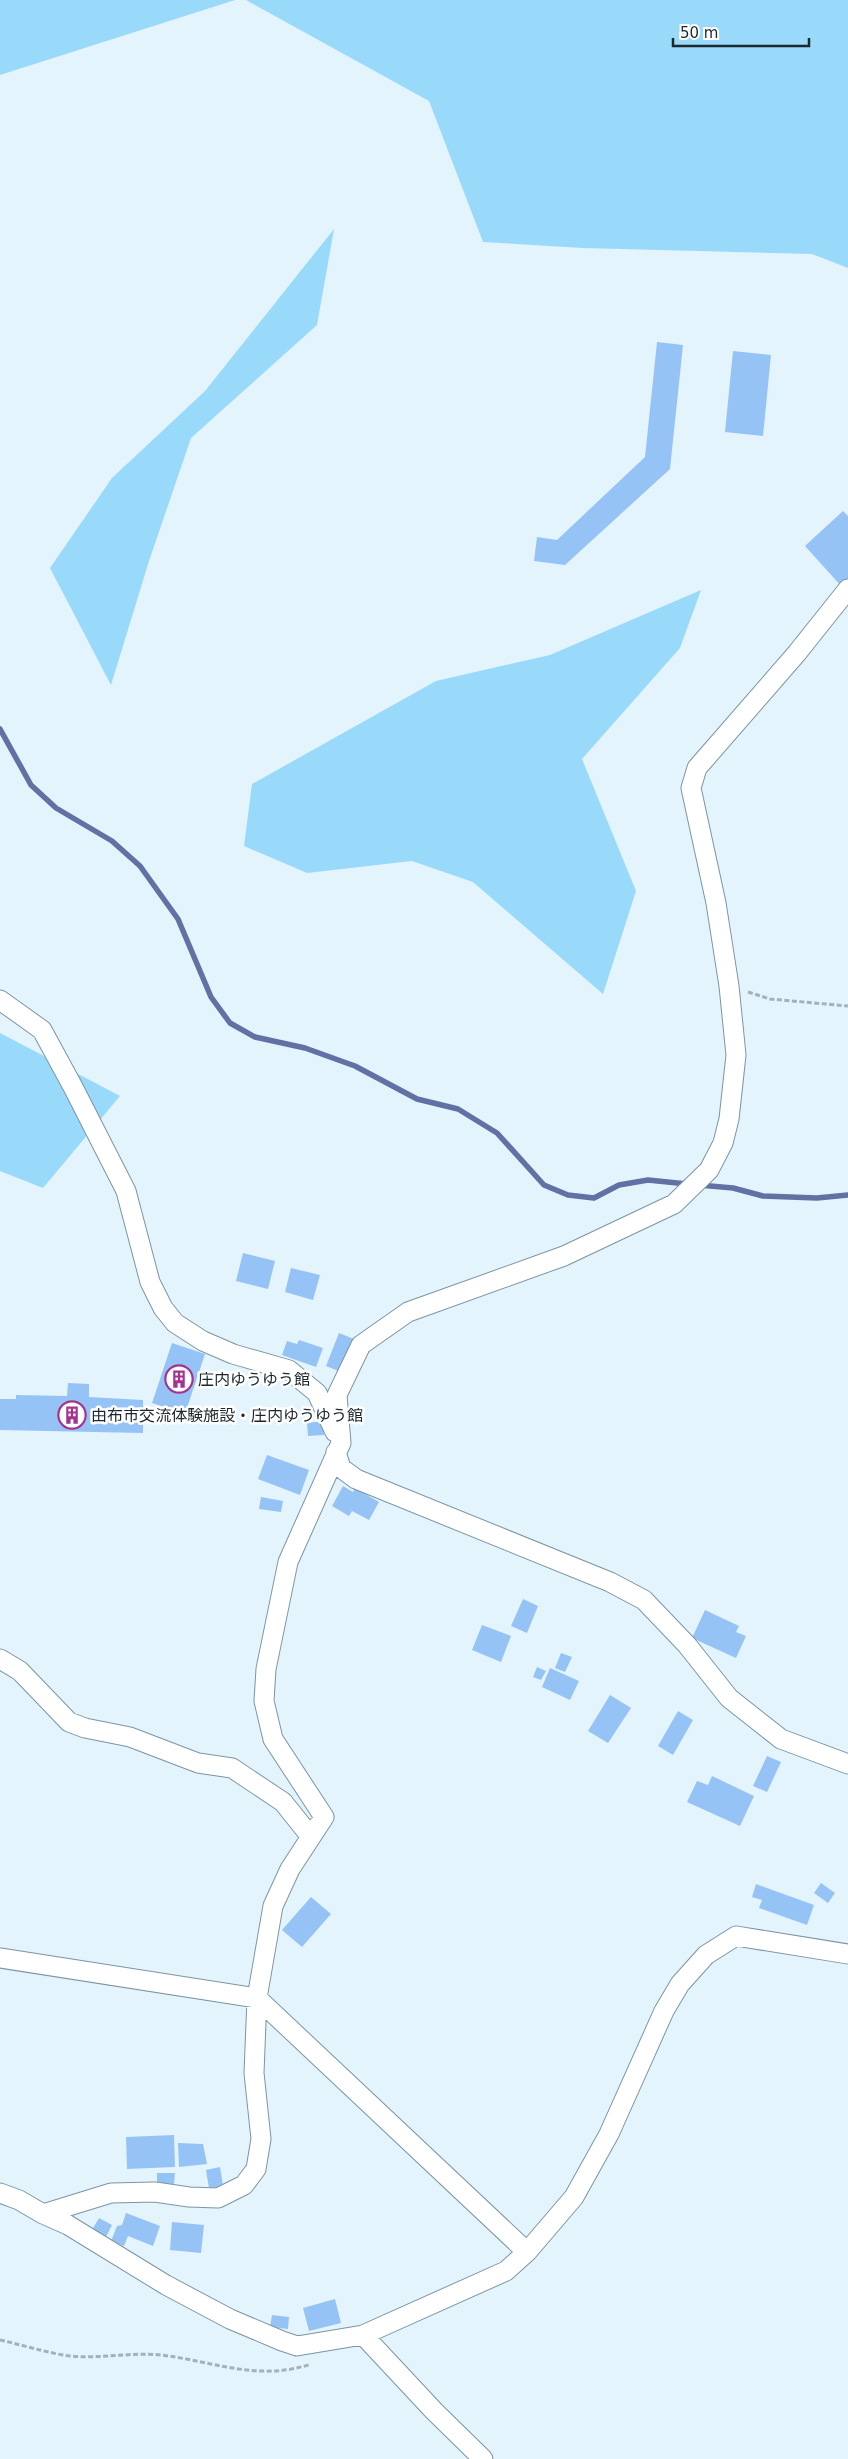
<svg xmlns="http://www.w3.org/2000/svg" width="848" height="2459" viewBox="0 0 848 2459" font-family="'DejaVu Sans','Noto Sans JP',sans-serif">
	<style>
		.green { fill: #99dafa }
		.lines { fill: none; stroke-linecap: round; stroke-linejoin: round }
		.stream { stroke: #6171a4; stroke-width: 5.5 }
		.building { fill: #96c3f5 }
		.minor-casing { stroke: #7b95a3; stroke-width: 21 }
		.path { stroke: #a3b2ba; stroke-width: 3; stroke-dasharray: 5 2.5; stroke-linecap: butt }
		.minor { stroke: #fff; stroke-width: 19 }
		.labels { text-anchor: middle; stroke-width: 5; stroke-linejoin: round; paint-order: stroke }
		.poi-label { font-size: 16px; fill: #1d282e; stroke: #fff; text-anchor: start }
	</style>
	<rect width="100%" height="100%" fill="#e3f4fd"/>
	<path class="green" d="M 0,0 L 235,0 L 0,75 Z
		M 246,0 L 848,0 L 848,268 L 812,254 L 583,248 L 483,242 L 429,101 Z
		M 334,229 L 317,325 L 191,438 L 149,561 L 111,685 L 50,568 L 112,478 L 205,391 Z
		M 701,590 L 680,648 L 582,759 L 636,891 L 603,994 L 473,882 L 412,861 L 307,873 L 244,846 L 252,784 L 436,681 L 550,655 Z
		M 0,1033 L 120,1096 L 43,1188 L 0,1171 Z"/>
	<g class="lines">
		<path class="stream" d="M 0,729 L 31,785 L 56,808 L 112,841 L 140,866 L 178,919 L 211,997 L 230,1023 L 255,1037 L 305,1048 L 355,1066 L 417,1099 L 458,1109 L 497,1133 L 544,1185 L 568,1195 L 594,1198 L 619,1185 L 648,1180 L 687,1184
			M 699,1185 L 733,1188 L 763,1196 L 817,1198 L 848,1195"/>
	</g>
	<path class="building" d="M 657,342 L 683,345 L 670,469 L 565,565 L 534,561 L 537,537 L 557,540 L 645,457 Z
		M 733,351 L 771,355 L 763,436 L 725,432 Z
		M 843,511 L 848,516 L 848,582 L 842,587 L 805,546 Z
		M 243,1253 L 275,1261 L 268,1289 L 236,1281 Z
		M 291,1268 L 320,1275 L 313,1300 L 285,1292 Z
		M 339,1333 L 354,1339 L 341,1372 L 326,1366 Z
		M 299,1340 L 323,1348 L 316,1367 L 282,1355 L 287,1341 L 297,1344 Z
		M 172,1343 L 205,1354 L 185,1414 L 152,1403 Z
		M 68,1383 L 89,1384 L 89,1397 L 143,1400 L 143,1433 L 0,1430 L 0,1399 L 16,1399 L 16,1395 L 67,1396 Z
		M 323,1421 L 324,1435 L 308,1436 L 307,1423 Z
		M 267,1455 L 309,1470 L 300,1495 L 258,1479 Z
		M 343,1486 L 353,1492 L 355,1488 L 379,1502 L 369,1520 L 352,1511 L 349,1516 L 332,1506 Z
		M 261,1497 L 283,1501 L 281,1512 L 259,1509 Z
		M 523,1599 L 538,1606 L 527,1633 L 511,1626 Z
		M 705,1610 L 739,1626 L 736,1632 L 746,1636 L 736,1658 L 692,1638 Z
		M 482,1625 L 511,1636 L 501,1662 L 472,1650 Z
		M 561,1653 L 572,1657 L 565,1672 L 555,1668 Z
		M 537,1667 L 546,1671 L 541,1680 L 533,1677 Z
		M 550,1668 L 579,1681 L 570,1700 L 542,1687 Z
		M 610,1695 L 631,1708 L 608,1743 L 588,1731 Z
		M 678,1711 L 693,1720 L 673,1755 L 658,1746 Z
		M 767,1756 L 781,1762 L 767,1792 L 753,1786 Z
		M 712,1776 L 754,1796 L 740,1826 L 687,1802 L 697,1781 L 708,1785 Z
		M 821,1883 L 835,1893 L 828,1903 L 814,1893 Z
		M 756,1884 L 814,1905 L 807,1925 L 759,1908 L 762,1900 L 752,1897 Z
		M 311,1897 L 331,1914 L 302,1947 L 282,1930 Z
		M 174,2135 L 175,2167 L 127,2169 L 126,2137 Z
		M 178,2143 L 203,2144 L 207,2164 L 179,2167 Z
		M 220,2167 L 223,2186 L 209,2188 L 206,2170 Z
		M 157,2173 L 175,2173 L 174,2184 L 157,2183 Z
		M 126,2213 L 160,2226 L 153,2246 L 128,2236 L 124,2246 L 111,2241 L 117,2226 L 122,2225 Z
		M 99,2218 L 112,2225 L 106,2237 L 92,2230 Z
		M 172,2222 L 204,2225 L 201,2253 L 170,2250 Z
		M 335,2299 L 341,2323 L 309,2331 L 303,2308 Z
		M 272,2315 L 289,2317 L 288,2329 L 270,2327 Z"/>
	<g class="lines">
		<g class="minor-casing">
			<path id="minor" d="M 0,1000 L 42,1030 L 73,1087 L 126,1191 L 150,1282 L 163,1308 L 175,1323 L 203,1341 L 233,1354 L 289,1370 L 317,1393 L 335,1432
				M 336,1452 L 341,1468 L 356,1479 L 610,1582 L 644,1600 L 687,1645 L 729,1698 L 781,1739 L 848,1764
				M 0,1659 L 20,1671 L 69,1722 L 85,1728 L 130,1737 L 198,1763 L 232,1768 L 283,1802 L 311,1837
				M 0,1958 L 257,1998 L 527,2252
				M 0,2193 L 19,2200 L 43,2214 L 68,2225 L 166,2285 L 230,2319 L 282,2341 L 297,2346 L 363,2335 L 506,2271 L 527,2252 L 574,2197 L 609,2134 L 664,2011 L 680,1984 L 706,1955 L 736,1936 L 848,1954
				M 43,2214 L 111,2193 L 155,2192 L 189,2197 L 218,2198 L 244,2185 L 256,2169 L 261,2139 L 254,2073 L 257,1998 L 273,1906 L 290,1869 L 324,1817 L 273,1739 L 264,1701 L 266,1669 L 288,1562 L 341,1443 L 337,1395 L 361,1345 L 408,1312 L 564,1256 L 674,1204 L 709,1170 L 723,1143 L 729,1119 L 736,1055 L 729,986 L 716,903 L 691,788 L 697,768 L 797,653 L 848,589
				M 363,2335 L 434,2411 L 483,2459"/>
		</g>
		<path class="path" d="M 748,992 L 770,999 L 848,1006
			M 0,2340 C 23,2345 47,2353 70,2356 C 100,2359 132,2352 161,2355 C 212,2361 259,2382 311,2364"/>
		<use href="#minor" class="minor"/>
	</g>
	<defs>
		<g id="building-ring" transform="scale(1.4375)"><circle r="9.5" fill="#fff" stroke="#a4328e" stroke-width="1.5"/><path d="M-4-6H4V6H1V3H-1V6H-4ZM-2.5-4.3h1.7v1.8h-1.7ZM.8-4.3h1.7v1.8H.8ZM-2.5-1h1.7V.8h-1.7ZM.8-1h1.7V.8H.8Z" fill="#a4328e"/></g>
	</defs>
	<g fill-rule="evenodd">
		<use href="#building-ring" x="179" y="1379"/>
		<use href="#building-ring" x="72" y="1415"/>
	</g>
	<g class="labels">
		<g class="poi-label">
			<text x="198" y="1385">庄内ゆうゆう館</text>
			<text x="91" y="1421">由布市交流体験施設・庄内ゆうゆう館</text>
		</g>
	</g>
	<path d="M673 38v8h136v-8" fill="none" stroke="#1d282e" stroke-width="2.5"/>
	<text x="680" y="38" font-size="15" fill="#1d282e" stroke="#ffffff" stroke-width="4" paint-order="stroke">50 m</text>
</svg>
